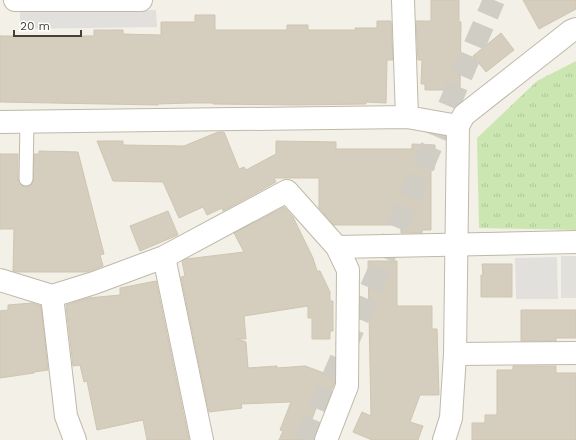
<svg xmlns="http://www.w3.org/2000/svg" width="576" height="440" viewBox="0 0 576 440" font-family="'Work Sans',sans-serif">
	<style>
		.park { fill: url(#park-tufts) }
		.parking { fill: #e2e0dc }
		.building { fill: #d5cdbd; stroke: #cfc5b1 }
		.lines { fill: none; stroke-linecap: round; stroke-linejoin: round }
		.minor-tunnel { stroke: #d0cdc5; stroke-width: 22; stroke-dasharray: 22 11; stroke-linecap: butt }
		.service-casing { stroke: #bfb9aa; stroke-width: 15 }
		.minor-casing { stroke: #bfb9aa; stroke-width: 24 }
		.tertiary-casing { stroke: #bfb9aa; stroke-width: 24 }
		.service { stroke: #fff; stroke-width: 13 }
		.minor { stroke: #fff; stroke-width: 22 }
		.tertiary { stroke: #fff; stroke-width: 22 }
	</style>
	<defs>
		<pattern id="park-tufts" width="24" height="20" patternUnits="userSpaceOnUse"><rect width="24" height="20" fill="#cce6b2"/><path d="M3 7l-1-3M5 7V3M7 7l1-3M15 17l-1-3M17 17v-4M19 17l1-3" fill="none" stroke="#b1c69a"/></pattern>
	</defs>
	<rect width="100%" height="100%" fill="#f3f0e8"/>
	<path class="park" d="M 576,61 L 576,230 L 479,228 L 477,138 L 537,81 Z"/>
	<path class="parking" d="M 156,10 L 157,27 L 20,29 L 20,12 Z
		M 561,256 L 576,256 L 576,298 L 561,298 Z
		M 557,257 L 558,299 L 516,299 L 515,258 Z"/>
	<path class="building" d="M 431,0 L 459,0 L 459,22 L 461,22 L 460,90 L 425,90 L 425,84 L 421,84 L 422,60 L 418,60 L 416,21 L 431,21 Z
		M 523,0 L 576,0 L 576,9 L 539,29 Z
		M 195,15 L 215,15 L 215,30 L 287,30 L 287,25 L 308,25 L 308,30 L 356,30 L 355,28 L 377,28 L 377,21 L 391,21 L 393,60 L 387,60 L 386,103 L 366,102 L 366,104 L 296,105 L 213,104 L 213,103 L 190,103 L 158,104 L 158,105 L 0,102 L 0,36 L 94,36 L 94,30 L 123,30 L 123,34 L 161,35 L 161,22 L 195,22 Z
		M 501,33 L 514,50 L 486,72 L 473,56 Z
		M 218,132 L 224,132 L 239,169 L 244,167 L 246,170 L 276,154 L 276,141 L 336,142 L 336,149 L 412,149 L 412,144 L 435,145 L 434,170 L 431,170 L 431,230 L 422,230 L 422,233 L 401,233 L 401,225 L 334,225 L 319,208 L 319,178 L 274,178 L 276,182 L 223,211 L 222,208 L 207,215 L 203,207 L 179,218 L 163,182 L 113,181 L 97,141 L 123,141 L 123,145 L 184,146 Z
		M 39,151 L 78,152 L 104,254 L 100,255 L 103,266 L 87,272 L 17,272 L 13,271 L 14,229 L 0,229 L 0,154 L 18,154 L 18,179 L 22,186 L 26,187 L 30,186 L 33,183 L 34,154 L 39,154 Z
		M 284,207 L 293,217 L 313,258 L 317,271 L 320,271 L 330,292 L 330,301 L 333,301 L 333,331 L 330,331 L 330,339 L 312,339 L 312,318 L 308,318 L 308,306 L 244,316 L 246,339 L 237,339 L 246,342 L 248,368 L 277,366 L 277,368 L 305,366 L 335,377 L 335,382 L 328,398 L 321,395 L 304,440 L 279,440 L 283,431 L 280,430 L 291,402 L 241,404 L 242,408 L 209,412 L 181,277 L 185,276 L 182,261 L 186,259 L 244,252 L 234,233 Z
		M 168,211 L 178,235 L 140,251 L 130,226 Z
		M 368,261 L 397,261 L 397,306 L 432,306 L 432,329 L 437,329 L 439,395 L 420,395 L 410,422 L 423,426 L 418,440 L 372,440 L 353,432 L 362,412 L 371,416 Z
		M 482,264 L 512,264 L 512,297 L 481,297 L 481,275 L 483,275 Z
		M 156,281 L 189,440 L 147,440 L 143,420 L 97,430 L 87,381 L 84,382 L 80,365 L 73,366 L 66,305 L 88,298 L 120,295 L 120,288 Z
		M 32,303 L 41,306 L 48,370 L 34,372 L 34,373 L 0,378 L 0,311 L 8,310 L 8,305 Z
		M 521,310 L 576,310 L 576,338 L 556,338 L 556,341 L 521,341 Z
		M 513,366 L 556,366 L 556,373 L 576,373 L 576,440 L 472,440 L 472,423 L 485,423 L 485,415 L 497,415 L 497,370 L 513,370 Z"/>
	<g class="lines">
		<path class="minor-tunnel" d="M 306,440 L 494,0"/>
		<g class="service-casing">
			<path id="service" d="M 26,179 L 27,121"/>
		</g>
		<g class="minor-casing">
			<path id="minor" d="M 15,0 L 141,0
				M 403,0 L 407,117
				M 0,122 L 407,117 L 458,126
				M 337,247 L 576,242
				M 164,257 L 202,440
				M 0,280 L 52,296 L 94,283 L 164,257 L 287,191 L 337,247 L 348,270 L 347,386 L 326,440
				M 52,296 L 66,416 L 75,440
				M 455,354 L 576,353"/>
		</g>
		<g class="tertiary-casing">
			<path id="tertiary" d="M 444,440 L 451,418 L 455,354 L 458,126 L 464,115 L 571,31 L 576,29"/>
		</g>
		<use href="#service" class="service"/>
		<use href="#minor" class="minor"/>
		<use href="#tertiary" class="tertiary"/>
	</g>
	<path d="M14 30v6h67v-6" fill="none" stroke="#464137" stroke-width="2"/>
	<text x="20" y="30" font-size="12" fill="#464137" stroke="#ffffff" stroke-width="3" paint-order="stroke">20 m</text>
</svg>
